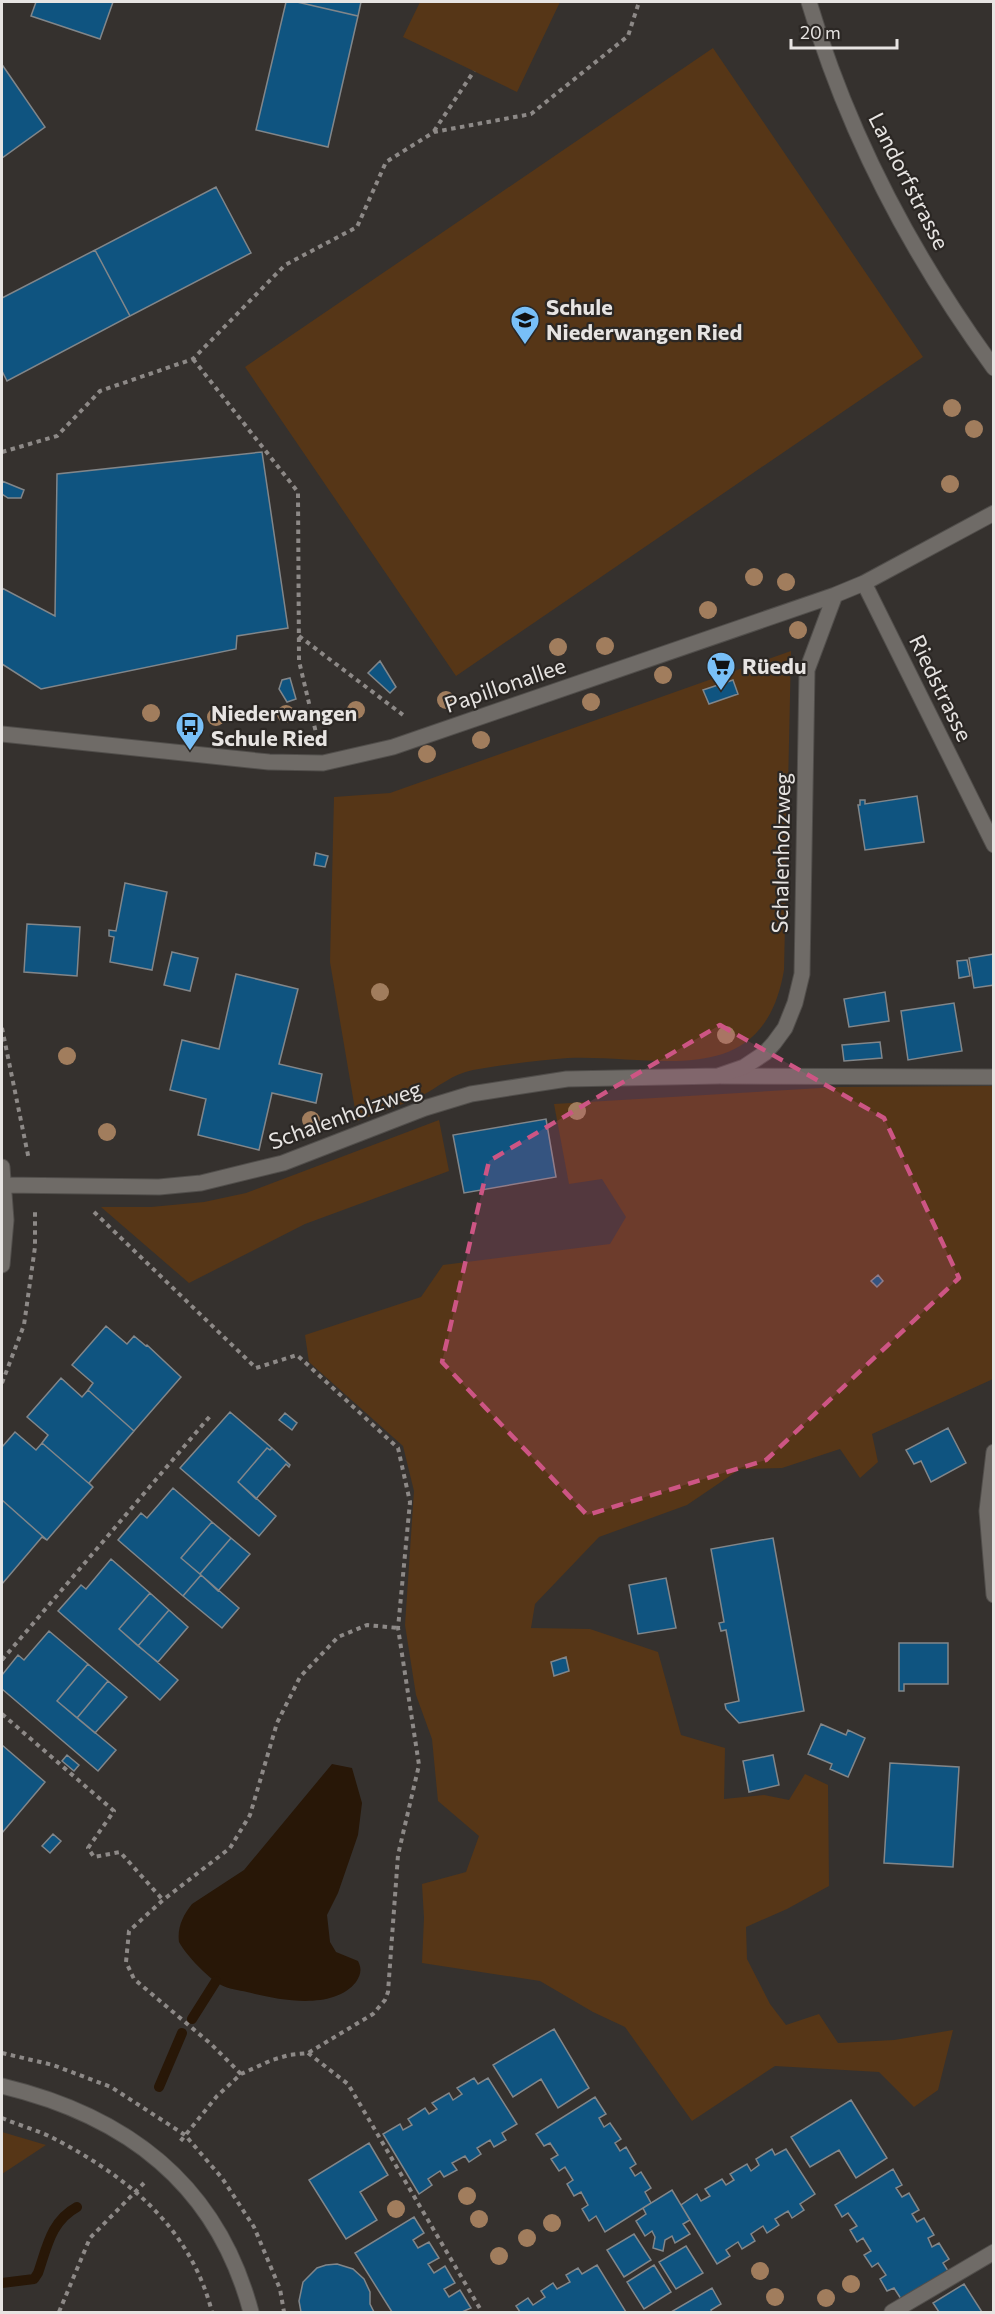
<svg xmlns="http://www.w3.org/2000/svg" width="995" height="2314" viewBox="0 0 995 2314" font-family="Commissioner,sans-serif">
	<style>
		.green { fill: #563617 }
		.water { fill: #281707 }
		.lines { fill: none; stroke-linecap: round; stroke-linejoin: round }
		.stream { stroke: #281707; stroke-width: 10 }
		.building { fill: #0f5480; stroke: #81868a; stroke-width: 1.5 }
		.service-casing { stroke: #514e4b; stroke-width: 17 }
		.minor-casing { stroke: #514e4b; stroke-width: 17 }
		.tertiary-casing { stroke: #514e4b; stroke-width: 17 }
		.path { stroke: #8d8987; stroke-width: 4; stroke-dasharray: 4.5 4.5; stroke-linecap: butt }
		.service { stroke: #6f6b67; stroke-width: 15 }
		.minor { stroke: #6f6b67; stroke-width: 15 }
		.tertiary { stroke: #6f6b67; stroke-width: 15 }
		.tree { fill: #a17d5d }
		.marked { fill: #cd5584; fill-opacity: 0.2; stroke: #cd5584; stroke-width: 4.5; stroke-dasharray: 12 8; stroke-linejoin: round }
		.labels { text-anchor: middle; stroke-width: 4.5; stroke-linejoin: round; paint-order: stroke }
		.street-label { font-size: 22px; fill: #e7e4e2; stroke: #2b2724 }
		.poi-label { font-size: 22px; font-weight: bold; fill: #e7e4e2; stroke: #2b2724; text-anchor: start }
	</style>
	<rect width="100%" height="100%" fill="#35312e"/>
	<path class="green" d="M 420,2 L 560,2 L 517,92 L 403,37 Z
		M 713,48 L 923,357 L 456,676 L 245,367 Z
		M 791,651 L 784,970 C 763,1094 656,1054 568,1058 C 538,1060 503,1065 473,1070 C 452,1074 439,1087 421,1096 C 400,1106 378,1113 357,1121 L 330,962 L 334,797 L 390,793 Z
		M 993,1086 L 993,1379 L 872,1434 L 878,1462 L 860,1478 L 840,1449 L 782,1468 L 740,1469 L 687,1505 L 599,1537 L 535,1604 L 531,1628 L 590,1629 L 658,1652 L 681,1735 L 725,1748 L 724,1799 L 764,1795 L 789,1800 L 805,1774 L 828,1785 L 829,1886 L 787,1909 L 746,1927 L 747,1959 L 770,2004 L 786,2025 L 819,2014 L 838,2043 L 894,2040 L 953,2030 L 938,2090 L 914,2107 L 879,2072 L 775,2066 L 692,2121 L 625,2027 L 593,2012 L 540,1981 L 422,1963 L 424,1918 L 422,1884 L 466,1872 L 479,1836 L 438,1801 L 432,1739 L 416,1695 L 405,1625 L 414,1491 L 403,1446 L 309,1362 L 305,1335 L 421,1297 L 443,1265 L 610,1244 L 626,1217 L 602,1179 L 569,1184 L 554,1104 L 838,1087 Z
		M 439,1120 L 449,1171 L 305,1224 L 189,1283 L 101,1207 L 151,1207 L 204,1202 L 246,1193 Z
		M 2,2132 L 46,2145 L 2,2174 Z"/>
	<path class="water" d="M 332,1764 L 352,1768 L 362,1803 L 358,1835 L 338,1893 L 327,1915 L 330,1942 L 336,1952 L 358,1961 C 362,1969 361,1974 356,1982 C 333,2011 278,2000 247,1992 C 239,1990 228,1989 221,1985 C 208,1978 186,1955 179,1942 C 177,1928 183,1915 192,1904 L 244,1870 Z"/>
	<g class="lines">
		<path class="stream" d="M 192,2019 L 216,1981
			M 159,2087 L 182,2033
			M 2,2283 L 34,2279 L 38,2273 C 47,2247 51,2221 77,2207"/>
	</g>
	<path class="building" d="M 36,2 L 113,2 L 100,39 L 31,16 Z
		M 286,2 L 297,2 L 358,16 L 328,147 L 256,130 Z
		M 297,2 L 361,2 L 358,16 Z
		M 3,66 L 45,127 L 2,158 L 2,67 Z
		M 216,187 L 251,253 L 130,316 L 95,250 Z
		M 95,250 L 130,316 L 7,381 L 2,371 L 2,298 Z
		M 262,452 L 288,628 L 237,636 L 236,649 L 41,689 L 2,664 L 2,588 L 55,616 L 57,474 Z
		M 2,481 L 24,490 L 21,498 L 8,498 L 2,494 Z
		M 380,661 L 396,687 L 390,693 L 368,673 Z
		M 290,678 L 296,699 L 287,702 L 279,689 L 282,680 Z
		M 733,680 L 738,694 L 709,704 L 703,690 Z
		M 917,796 L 924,842 L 865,850 L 858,805 L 860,805 L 860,800 L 865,800 L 865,804 Z
		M 316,853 L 328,856 L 325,867 L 314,865 Z
		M 125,883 L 167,892 L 152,970 L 110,962 L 114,937 L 109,936 L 109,930 L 116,931 Z
		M 27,924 L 80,927 L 77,976 L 24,972 Z
		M 172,952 L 198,958 L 190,991 L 164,985 Z
		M 994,954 L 994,985 L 974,988 L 969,958 Z
		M 967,960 L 970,976 L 959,978 L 957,961 Z
		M 236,974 L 298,989 L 279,1064 L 322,1074 L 316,1103 L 272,1093 L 259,1150 L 198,1135 L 206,1099 L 170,1090 L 182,1040 L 219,1049 Z
		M 885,992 L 889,1021 L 849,1027 L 844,999 Z
		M 954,1003 L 962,1051 L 908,1060 L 901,1011 Z
		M 880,1042 L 882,1058 L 844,1061 L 842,1045 Z
		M 546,1119 L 556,1177 L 464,1193 L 453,1135 Z
		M 878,1275 L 883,1281 L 877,1287 L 871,1281 Z
		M 106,1326 L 127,1344 L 134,1336 L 146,1346 L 147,1345 L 181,1377 L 134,1431 L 88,1390 L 93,1383 L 72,1365 Z
		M 61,1378 L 82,1397 L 88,1390 L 134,1431 L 89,1483 L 93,1487 L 42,1443 L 48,1435 L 27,1417 Z
		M 230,1412 L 272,1448 L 270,1450 L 267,1448 L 238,1482 L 276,1516 L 259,1536 L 180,1468 Z
		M 285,1413 L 297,1423 L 292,1430 L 279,1420 Z
		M 948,1428 L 966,1463 L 931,1482 L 921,1461 L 914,1464 L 906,1450 Z
		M 15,1432 L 36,1450 L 42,1443 L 93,1487 L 47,1540 L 2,1500 L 2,1447 Z
		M 267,1448 L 270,1450 L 272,1448 L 290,1465 L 289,1467 L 286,1464 L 256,1499 L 238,1482 Z
		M 173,1488 L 212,1522 L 181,1558 L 201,1575 L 183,1596 L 118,1540 L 141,1513 L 147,1518 Z
		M 2,1500 L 47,1540 L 42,1537 L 2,1584 Z
		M 212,1522 L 231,1538 L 200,1574 L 181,1558 Z
		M 231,1538 L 250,1554 L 218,1591 L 200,1574 Z
		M 773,1538 L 804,1711 L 739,1723 L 726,1709 L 725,1704 L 739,1701 L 726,1630 L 721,1631 L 719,1623 L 724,1622 L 711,1549 Z
		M 111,1559 L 150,1593 L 119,1629 L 178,1680 L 160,1700 L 58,1611 L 81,1585 L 86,1589 Z
		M 201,1575 L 239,1608 L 222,1628 L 183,1596 Z
		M 666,1578 L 676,1628 L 638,1634 L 629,1585 Z
		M 150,1593 L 169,1610 L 138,1646 L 119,1629 Z
		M 169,1610 L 188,1627 L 158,1662 L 138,1646 Z
		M 49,1631 L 88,1664 L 57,1701 L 116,1750 L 98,1771 L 2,1689 L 2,1675 L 18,1655 L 24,1660 Z
		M 899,1643 L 948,1643 L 948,1684 L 904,1684 L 904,1691 L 899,1691 Z
		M 566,1657 L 569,1671 L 554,1676 L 551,1662 Z
		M 88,1664 L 108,1681 L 77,1718 L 57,1701 Z
		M 108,1681 L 127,1697 L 95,1733 L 77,1718 Z
		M 821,1724 L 846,1735 L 848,1730 L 865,1738 L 848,1777 L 830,1769 L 832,1764 L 808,1754 Z
		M 2,1745 L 45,1782 L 2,1833 Z
		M 67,1755 L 79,1765 L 74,1771 L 62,1761 Z
		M 773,1755 L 779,1785 L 749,1792 L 743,1761 Z
		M 890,1763 L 959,1767 L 953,1867 L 884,1863 Z
		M 53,1834 L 61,1841 L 50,1853 L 42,1846 Z
		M 554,2029 L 589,2088 L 558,2108 L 541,2079 L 513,2097 L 493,2065 Z
		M 474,2078 L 478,2084 L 488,2078 L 517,2124 L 502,2133 L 506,2140 L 494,2147 L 490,2140 L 477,2148 L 481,2154 L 469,2162 L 465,2156 L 452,2163 L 457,2170 L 444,2177 L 440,2171 L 428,2179 L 432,2185 L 419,2194 L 383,2134 L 400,2124 L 403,2130 L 412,2125 L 408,2119 L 425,2108 L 429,2114 L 437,2109 L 432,2103 L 449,2093 L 453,2100 L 462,2094 L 457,2088 Z
		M 595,2097 L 606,2114 L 599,2118 L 604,2127 L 610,2123 L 621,2139 L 615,2143 L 620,2151 L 626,2147 L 636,2164 L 630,2168 L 635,2176 L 641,2172 L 651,2188 L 645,2192 L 651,2203 L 605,2232 L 596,2216 L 589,2221 L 582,2209 L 588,2205 L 581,2192 L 574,2196 L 567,2184 L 573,2180 L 565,2167 L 559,2171 L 551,2159 L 558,2155 L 550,2143 L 544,2146 L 536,2134 Z
		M 851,2100 L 887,2158 L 856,2178 L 839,2150 L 810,2167 L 791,2137 Z
		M 369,2143 L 388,2175 L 360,2192 L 377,2220 L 346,2239 L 309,2180 Z
		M 772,2149 L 775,2155 L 786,2149 L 815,2194 L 800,2204 L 804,2210 L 792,2218 L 788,2211 L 775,2219 L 779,2225 L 767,2233 L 763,2226 L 751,2234 L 755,2241 L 742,2249 L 738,2242 L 726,2250 L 730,2256 L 717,2264 L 681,2205 L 697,2194 L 701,2201 L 710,2196 L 705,2189 L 722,2179 L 726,2185 L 734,2180 L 730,2174 L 747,2164 L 751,2171 L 759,2165 L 756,2159 Z
		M 893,2169 L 902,2185 L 896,2188 L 902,2197 L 909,2193 L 919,2210 L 912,2214 L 917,2222 L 924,2218 L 934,2235 L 928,2238 L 932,2247 L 939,2243 L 949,2259 L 943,2263 L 950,2274 L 903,2302 L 894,2288 L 887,2291 L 880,2279 L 886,2275 L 878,2263 L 872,2267 L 864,2255 L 871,2251 L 863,2238 L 857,2242 L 850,2230 L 857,2226 L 848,2213 L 842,2217 L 835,2205 Z
		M 672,2190 L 690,2220 L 683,2224 L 690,2234 L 675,2243 L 672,2236 L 665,2240 L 663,2251 L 653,2248 L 655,2237 L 652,2231 L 645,2236 L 636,2221 L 646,2214 L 643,2208 Z
		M 414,2217 L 424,2233 L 413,2240 L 418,2248 L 429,2242 L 439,2258 L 428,2264 L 434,2273 L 445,2266 L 455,2283 L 444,2289 L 449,2297 L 460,2290 L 471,2308 L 462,2312 L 392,2312 L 355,2253 Z
		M 634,2234 L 651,2260 L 624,2277 L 607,2250 Z
		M 686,2246 L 703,2273 L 676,2289 L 659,2262 Z
		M 337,2264 L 353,2269 L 364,2279 L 370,2292 L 370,2304 L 374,2312 L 301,2312 L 299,2301 L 303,2282 L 317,2268 L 326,2265 Z
		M 597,2265 L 626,2312 L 520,2312 L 516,2306 L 528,2298 L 533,2305 L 545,2297 L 541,2291 L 553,2283 L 557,2289 L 570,2282 L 566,2275 L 578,2268 L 582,2274 Z
		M 654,2265 L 671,2292 L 644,2309 L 627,2282 Z
		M 964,2284 L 982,2312 L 939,2312 L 933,2303 Z
		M 712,2288 L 721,2304 L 711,2310 L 712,2312 L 671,2312 Z"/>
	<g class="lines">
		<g class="service-casing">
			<path id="service" d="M 721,1076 L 994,1077
				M 892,2312 L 994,2252"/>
		</g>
		<g class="minor-casing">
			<path id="minor" d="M 864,583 L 994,845
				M 2,734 L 269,762 L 323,763 L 393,747 L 835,595 L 864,583 L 994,513
				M 2,1167 L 6,1220 L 2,1265
				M 4,1185 L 159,1187 L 201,1183 L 283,1163 L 425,1108 L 471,1094 L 567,1079 L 718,1076 L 744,1067 L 765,1053 L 774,1043 L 785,1028 L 795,1003 L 802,974 L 807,670 L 835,595
				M 994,1452 L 987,1511 L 994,1595
				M 2,2086 C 127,2116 217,2184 251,2312"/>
		</g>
		<g class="tertiary-casing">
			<path id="tertiary" d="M 809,2 C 848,134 913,257 994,368"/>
		</g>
		<path class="path" d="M 434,131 L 474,71
			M 193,359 L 298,492 L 299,661 L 317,737
			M 2,452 L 57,436 L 100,391 L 193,359 L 285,265 L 357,227 L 386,162 L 434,132 L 531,114 L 628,36 L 639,2
			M 299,636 L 403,715
			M 2,1028 L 29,1160
			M 94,1212 L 256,1368 L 297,1355 L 398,1448 L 410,1502 L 398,1628 L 419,1765 L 398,1855 L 388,1992 L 385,2000 L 373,2014 L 308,2053 L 289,2055 L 272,2060 L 241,2074 L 217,2096 L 179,2143
			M 2,1383 L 24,1325 L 35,1247 L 35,1212
			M 2,1660 L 211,1415
			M 2,1714 L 114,1811 L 88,1848 L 94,1857 L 120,1852 L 163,1900
			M 2,2053 L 53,2065 L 111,2087 L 185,2135 L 222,2178 L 254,2227 L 280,2289 L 284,2312
			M 308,2053 L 348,2084 L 482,2312
			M 241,2074 L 211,2044 L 134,1979 L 126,1962 L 129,1931 L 163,1900 L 230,1848 L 250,1815 L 277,1723 L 300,1677 L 338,1637 L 367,1625 L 398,1628
			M 2,2118 C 18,2125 37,2130 53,2138 C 128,2177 190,2227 212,2312
			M 59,2312 L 90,2238 L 144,2183"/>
		<use href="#service" class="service"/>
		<use href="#minor" class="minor"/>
		<use href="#tertiary" class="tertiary"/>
	</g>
	<g class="tree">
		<circle cx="952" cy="408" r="9"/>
		<circle cx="974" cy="429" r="9"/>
		<circle cx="950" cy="484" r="9"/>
		<circle cx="754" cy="577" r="9"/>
		<circle cx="786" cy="582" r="9"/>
		<circle cx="708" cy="610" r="9"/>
		<circle cx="798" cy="630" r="9"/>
		<circle cx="605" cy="646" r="9"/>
		<circle cx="558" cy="647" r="9"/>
		<circle cx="663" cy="675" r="9"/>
		<circle cx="446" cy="700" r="9"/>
		<circle cx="591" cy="702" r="9"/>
		<circle cx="356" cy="710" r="9"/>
		<circle cx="151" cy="713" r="9"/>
		<circle cx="286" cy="714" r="9"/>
		<circle cx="216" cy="717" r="9"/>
		<circle cx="481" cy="740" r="9"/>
		<circle cx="427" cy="754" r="9"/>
		<circle cx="380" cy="992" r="9"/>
		<circle cx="726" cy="1035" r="9"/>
		<circle cx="67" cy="1056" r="9"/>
		<circle cx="577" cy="1111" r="9"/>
		<circle cx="311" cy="1120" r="9"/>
		<circle cx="107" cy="1132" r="9"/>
		<circle cx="467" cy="2196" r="9"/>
		<circle cx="396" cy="2209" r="9"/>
		<circle cx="479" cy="2219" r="9"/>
		<circle cx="552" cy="2223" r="9"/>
		<circle cx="527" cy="2238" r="9"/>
		<circle cx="499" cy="2256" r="9"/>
		<circle cx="760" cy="2271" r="9"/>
		<circle cx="851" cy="2284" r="9"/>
		<circle cx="775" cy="2297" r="9"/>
		<circle cx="826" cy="2298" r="9"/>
	</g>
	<path class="marked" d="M 720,1025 L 884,1118 L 959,1278 L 766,1460 L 587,1515 L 442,1362 L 489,1161 Z"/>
	<defs>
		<g id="school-pin" transform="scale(1.5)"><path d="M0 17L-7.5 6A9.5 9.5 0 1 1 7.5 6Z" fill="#78bff7" stroke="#2b2724"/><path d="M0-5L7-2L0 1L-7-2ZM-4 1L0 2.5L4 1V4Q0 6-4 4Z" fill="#111"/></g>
		<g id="supermarket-pin" transform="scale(1.5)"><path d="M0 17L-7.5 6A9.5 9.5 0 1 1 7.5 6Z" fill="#78bff7" stroke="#2b2724"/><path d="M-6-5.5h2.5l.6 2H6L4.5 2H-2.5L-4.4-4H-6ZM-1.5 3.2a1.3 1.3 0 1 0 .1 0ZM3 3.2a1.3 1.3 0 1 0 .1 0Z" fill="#111"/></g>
		<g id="bus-pin" transform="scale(1.5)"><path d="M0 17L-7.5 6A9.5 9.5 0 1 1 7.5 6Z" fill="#78bff7" stroke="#2b2724"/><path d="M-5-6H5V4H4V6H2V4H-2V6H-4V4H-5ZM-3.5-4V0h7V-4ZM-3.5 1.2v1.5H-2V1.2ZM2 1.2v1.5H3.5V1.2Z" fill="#111"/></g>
	</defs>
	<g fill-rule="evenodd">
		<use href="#school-pin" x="525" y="320"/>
		<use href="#supermarket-pin" x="721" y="666"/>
		<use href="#bus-pin" x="190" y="726"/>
	</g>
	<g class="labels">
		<g class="street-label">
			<text transform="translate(909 181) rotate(63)" y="8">Landorfstrasse</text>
			<text transform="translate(505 685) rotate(-19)" y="8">Papillonallee</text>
			<text transform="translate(941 688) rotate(64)" y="8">Riedstrasse</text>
			<text transform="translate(781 853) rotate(-89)" y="8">Schalenholzweg</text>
			<text transform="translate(345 1115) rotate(-20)" y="8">Schalenholzweg</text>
		</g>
		<g class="poi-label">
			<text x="546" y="315">Schule<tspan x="546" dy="25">Niederwangen Ried</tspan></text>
			<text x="742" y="674">Rüedu</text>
			<text x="211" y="721">Niederwangen<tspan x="211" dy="25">Schule Ried</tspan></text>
		</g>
	</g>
	<rect width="995" height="2314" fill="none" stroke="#e7e4e2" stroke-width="6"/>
	<path d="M791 39v9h106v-9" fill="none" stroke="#e7e4e2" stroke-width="3"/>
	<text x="800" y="39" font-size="18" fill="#e7e4e2" stroke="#2b2724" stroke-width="4.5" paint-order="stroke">20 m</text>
</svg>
